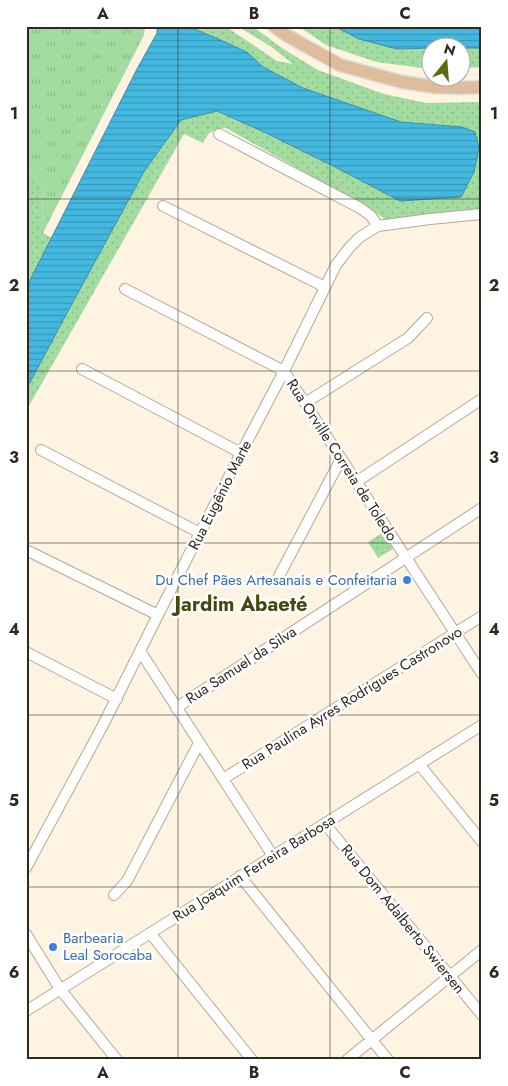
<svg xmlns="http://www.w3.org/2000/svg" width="508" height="1086" viewBox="0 0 508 1086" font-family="Jost,sans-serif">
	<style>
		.grass { fill: url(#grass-tufts) }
		.park { fill: url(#park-dots) }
		.water { fill: url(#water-rules); stroke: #3d8ea7 }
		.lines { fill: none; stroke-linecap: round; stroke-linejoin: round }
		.minor-casing { stroke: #b4a992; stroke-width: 12 }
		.major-casing { stroke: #dedddb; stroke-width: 15 }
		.minor { stroke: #fff; stroke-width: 10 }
		.major { stroke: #debd9d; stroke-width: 12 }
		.grid { fill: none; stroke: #2f2a21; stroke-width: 1; stroke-opacity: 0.55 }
		.shop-dot { fill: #3f7fe0; stroke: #fff; stroke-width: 2 }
		.labels { text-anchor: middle; stroke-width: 5; stroke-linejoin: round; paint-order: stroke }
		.street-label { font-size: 15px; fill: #2f2a21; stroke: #fff }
		.shop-label { font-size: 15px; fill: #366cbe; stroke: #fff; text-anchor: end }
		.district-label { font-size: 20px; font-weight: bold; fill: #444a0f; stroke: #fff }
		.neatline { fill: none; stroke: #2f2a21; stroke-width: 2 }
		.grid-label { font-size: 16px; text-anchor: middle; font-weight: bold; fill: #2f2a21 }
	</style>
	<defs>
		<pattern id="grass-tufts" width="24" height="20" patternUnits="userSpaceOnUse" patternTransform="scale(1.25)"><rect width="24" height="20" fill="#a3dca0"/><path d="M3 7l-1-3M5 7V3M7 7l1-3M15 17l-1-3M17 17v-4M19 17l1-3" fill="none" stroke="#8dbd8a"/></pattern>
		<pattern id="park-dots" width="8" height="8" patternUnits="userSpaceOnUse" patternTransform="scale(1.25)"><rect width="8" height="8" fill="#a3dca0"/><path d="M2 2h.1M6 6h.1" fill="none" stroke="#8dbd8a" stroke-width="1.8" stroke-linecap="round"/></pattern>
		<pattern id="water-rules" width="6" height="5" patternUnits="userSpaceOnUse" patternTransform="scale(1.25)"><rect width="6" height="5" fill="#43b9e1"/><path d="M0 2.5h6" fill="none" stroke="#3897b6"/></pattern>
	</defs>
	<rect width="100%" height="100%" fill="#fef4e1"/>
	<path class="grass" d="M 26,26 L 145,26 L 144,35 L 43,233 L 42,183 L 26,170 Z"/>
	<path class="park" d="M 187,26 L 225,26 L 277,61 L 293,64 L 270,46 L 237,26 L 252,26 L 282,48 L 318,70 L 384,94 L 426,103 L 482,102 L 482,211 L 387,221 L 375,212 L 226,128 C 214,129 209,131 203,143 L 184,134 L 26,411 L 26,390 L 67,313 L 145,170 L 181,120 L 217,111 L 264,132 L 337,168 L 400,201 L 462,127 L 401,122 L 303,88 L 263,67 L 247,52 L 216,38 Z
		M 298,26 L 482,26 L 482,67 L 461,68 L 460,48 L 430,48 L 430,69 L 376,62 L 326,45 Z
		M 26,170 L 42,183 L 43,233 L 52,238 L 26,288 Z
		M 385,531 L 394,546 L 393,549 L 378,558 L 368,542 Z"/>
	<path class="water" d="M 157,26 L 187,26 L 216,38 L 247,52 L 263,67 L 303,88 L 401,122 L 462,127 L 475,132 L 479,148 L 474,172 L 461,197 L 400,201 L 337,168 L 264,132 L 217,111 L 181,120 L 145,170 L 67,313 L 26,390 L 26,288 L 137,69 L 157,33 Z
		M 334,26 L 482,26 L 482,48 L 430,48 L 397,49 L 359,39 Z"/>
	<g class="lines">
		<g class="minor-casing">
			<path id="minor" d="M 219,134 L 360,208 L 371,216 L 378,226
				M 163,206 L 325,287
				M 125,289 L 284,371 L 482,674
				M 82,369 L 241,453
				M 305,403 L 408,338 L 427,318
				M 41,450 L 200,533
				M 356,482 L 482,399
				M 26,550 L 158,615
				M 279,576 L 341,459
				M 140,651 L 273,856
				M 26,652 L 117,699
				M 176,708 L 482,508
				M 419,764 L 482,842
				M 223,779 L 482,616
				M 325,824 L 482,1015
				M 26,868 L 102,727 L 158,615 L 241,453 L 284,371 L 336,265 L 349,248 L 360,237 L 378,226 L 430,219 L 482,214
				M 240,876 L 388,1060
				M 114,895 L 127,881 L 199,743
				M 150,933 L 252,1060
				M 26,934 L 60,989 L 117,1060
				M 26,1011 L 482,725
				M 347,1060 L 482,950"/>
		</g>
		<g class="major-casing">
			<path id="major" d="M 274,26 L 286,35 L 340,65 L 402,82 L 435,87 L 459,88 L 482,87"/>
		</g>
		<use href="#minor" class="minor"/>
		<use href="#major" class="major"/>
	</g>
	<path class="grid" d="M 178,26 L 178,1060M 330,26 L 330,1060M 26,199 L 482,199M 26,371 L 482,371M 26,543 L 482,543M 26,715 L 482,715M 26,887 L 482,887"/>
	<g class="shop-dot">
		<circle cx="407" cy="580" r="5"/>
		<circle cx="53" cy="947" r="5"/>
	</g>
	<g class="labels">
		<g class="street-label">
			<text transform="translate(342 460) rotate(57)" y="5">Rua Orville Correia de Toledo</text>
			<text transform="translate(220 495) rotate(-63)" y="5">Rua Eugênio Marte</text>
			<text transform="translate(241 665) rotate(-33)" y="5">Rua Samuel da Silva</text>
			<text transform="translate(352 698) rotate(-32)" y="5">Rua Paulina Ayres Rodrigues Castronovo</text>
			<text transform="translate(254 868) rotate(-32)" y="5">Rua Joaquim Ferreira Barbosa</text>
			<text transform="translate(403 919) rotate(51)" y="5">Rua Dom Adalberto Swiersen</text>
		</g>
		<g class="shop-label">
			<text x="397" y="585">Du Chef Pães Artesanais e Confeitaria</text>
			<text x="63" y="943" text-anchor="start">Barbearia<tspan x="63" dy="17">Leal Sorocaba</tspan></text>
		</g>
		<g class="district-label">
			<text x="241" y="611">Jardim Abaeté</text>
		</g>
	</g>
	<rect width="508" height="1086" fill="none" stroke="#ffffff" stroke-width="55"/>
	<g transform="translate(446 62) rotate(17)"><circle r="24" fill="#ffffff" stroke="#acaaa6"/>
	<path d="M0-4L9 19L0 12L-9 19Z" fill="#5f690d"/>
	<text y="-8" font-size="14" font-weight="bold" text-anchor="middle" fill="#2f2a21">N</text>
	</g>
	<rect x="28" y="28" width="452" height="1030" class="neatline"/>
	<g class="grid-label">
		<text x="103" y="19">A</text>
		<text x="254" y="19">B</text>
		<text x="405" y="19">C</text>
		<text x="14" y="119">1</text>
		<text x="494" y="119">1</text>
		<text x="14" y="291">2</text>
		<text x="494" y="291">2</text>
		<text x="14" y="463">3</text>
		<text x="494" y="463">3</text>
		<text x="14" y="635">4</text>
		<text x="494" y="635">4</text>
		<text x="14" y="806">5</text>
		<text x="494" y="806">5</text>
		<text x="14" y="978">6</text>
		<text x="494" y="978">6</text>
		<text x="103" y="1078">A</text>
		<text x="254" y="1078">B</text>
		<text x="405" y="1078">C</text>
	</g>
</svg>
